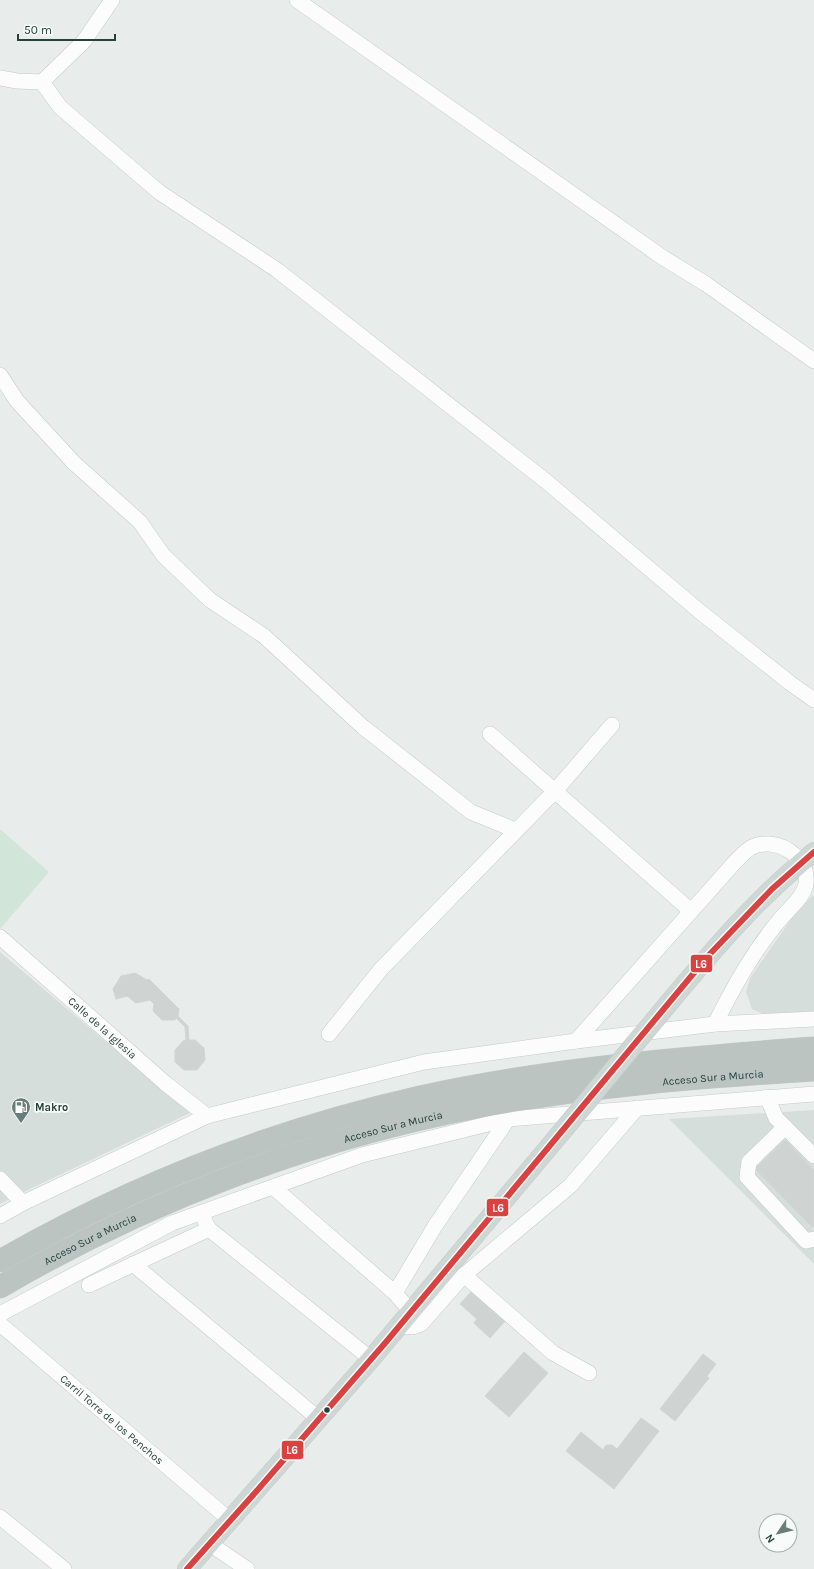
<svg xmlns="http://www.w3.org/2000/svg" width="814" height="1569" viewBox="0 0 814 1569" font-family="Karla,sans-serif">
	<style>
		.built { fill: #d6dedb }
		.green { fill: #d1e6d8 }
		.building { fill: #cfd4d2; stroke: #d1d6d4 }
		.lines { fill: none; stroke-linecap: round; stroke-linejoin: round }
		.minor-casing { stroke: #c5cac8; stroke-width: 16 }
		.major-casing { stroke: #c3ccc9; stroke-width: 20 }
		.highway-casing { stroke: #c3ccc9; stroke-width: 23 }
		.minor { stroke: #fcfcfc; stroke-width: 15 }
		.major { stroke: #cfd7d5; stroke-width: 19 }
		.highway { stroke: #bcc4c2; stroke-width: 22 }
		.major-bridge-casing { stroke: #c3ccc9; stroke-width: 20; stroke-linecap: butt }
		.major-bridge { stroke: #cfd7d5; stroke-width: 19 }
		.bus-1-casing { stroke: #f7fbf9; stroke-width: 9 }
		.bus-1 { stroke: #da4241; stroke-width: 6 }
		.bus-dot { fill: #24423a; stroke: #f7fbf9; stroke-width: 1.5 }
		.labels { text-anchor: middle; stroke-width: 3.5; stroke-linejoin: round; paint-order: stroke }
		.street-label { font-size: 11px; fill: #24423a; stroke: #f7fbf9 }
		.poi-label { font-size: 11px; font-weight: bold; fill: #24423a; stroke: #f7fbf9; text-anchor: start }
		.line-badge { stroke: #f7fbf9; stroke-width: 1.5 }
		.badge-label { font-size: 11px; text-anchor: middle; font-weight: bold; fill: #fff }
	</style>
	<rect width="100%" height="100%" fill="#e8edeb"/>
	<path class="built" d="M 814,894 L 814,1013 L 766,1015 L 752,1009 L 746,992 L 750,978 L 791,919 Z
		M 0,952 L 190,1113 L 30,1189 L 0,1204 Z
		M 814,1110 L 814,1264 L 669,1119 Z"/>
	<path class="green" d="M 0,829 L 49,872 L 0,929 Z"/>
	<path class="building" d="M 135,973 L 147,980 L 149,979 L 179,1009 L 178,1016 L 188,1026 L 189,1040 L 195,1040 L 204,1048 L 205,1060 L 197,1070 L 184,1070 L 175,1062 L 175,1050 L 183,1041 L 186,1040 L 185,1027 L 176,1018 L 175,1020 L 162,1020 L 153,1011 L 154,1004 L 150,1000 L 136,1003 L 127,996 L 116,999 L 113,989 L 121,976 Z
		M 785,1140 L 814,1170 L 814,1225 L 812,1227 L 755,1169 Z
		M 471,1292 L 505,1321 L 490,1338 L 474,1323 L 477,1319 L 460,1304 Z
		M 524,1352 L 548,1373 L 509,1417 L 485,1396 Z
		M 703,1354 L 716,1364 L 707,1376 L 709,1378 L 675,1421 L 660,1409 Z
		M 641,1418 L 659,1431 L 614,1489 L 566,1451 L 581,1432 L 603,1450 L 606,1445 L 612,1445 L 617,1449 Z"/>
	<g class="lines">
		<g class="minor-casing">
			<g id="minor">
				<path d="M 297,0 L 662,257 L 706,284 L 814,361"/>
				<path d="M 0,78 L 17,81 L 42,82 L 84,41 L 112,0"/>
				<path d="M 42,82 L 60,107 L 159,192 L 277,270 L 547,482 L 698,610 L 790,683 L 814,700"/>
				<path d="M 0,375 L 17,401 L 74,463 L 140,522 L 163,555 L 210,600 L 264,636 L 363,727 L 471,812 L 515,830"/>
				<path d="M 490,734 L 691,911"/>
				<path id="s1" d="M 0,937 L 165,1083 L 207,1116"/>
				<path d="M 329,1034 L 381,969 L 555,791 L 612,725"/>
				<path d="M 576,1041 L 734,863 C 746,851 751,843 769,844 C 789,845 809,863 806,884 C 804,896 791,907 783,916 C 755,948 734,986 715,1024"/>
				<path d="M 767,1097 L 776,1118 L 814,1156"/>
				<path d="M 785,1127 L 749,1162 L 747,1177 L 806,1241 L 814,1239"/>
				<path d="M 0,1179 L 23,1203"/>
				<path d="M 273,1187 L 395,1293"/>
				<path d="M 0,1216 L 23,1203 L 207,1116 L 424,1062 L 576,1041 L 715,1024 L 814,1019"/>
				<path d="M 209,1229 L 371,1359"/>
				<path d="M 133,1264 L 319,1419"/>
				<path d="M 464,1275 L 553,1353 L 589,1373"/>
				<path d="M 89,1285 L 209,1229 L 205,1221"/>
				<path d="M 411,1312 L 395,1293 L 435,1226 L 508,1119"/>
				<path d="M 0,1314 L 172,1223 L 362,1155 L 508,1119 L 814,1094"/>
				<path id="s2" d="M 0,1324 L 224,1515"/>
				<path d="M 400,1326 L 413,1327 L 421,1324 L 464,1275 L 570,1186 L 637,1108"/>
				<path d="M 0,1517 L 64,1569"/>
				<path d="M 210,1544 L 247,1569"/>
			</g>
		</g>
		<g class="major-casing">
			<path id="major" d="M 668,1004 C 713,950 759,896 814,852
				M 187,1569 L 371,1359 L 564,1129"/>
		</g>
		<g class="highway-casing">
			<g id="highway">
				<path d="M 0,1261 C 130,1186 274,1130 420,1097 C 514,1076 608,1065 703,1057 C 740,1054 777,1050 814,1048"/>
				<path id="s3" d="M 0,1287 C 147,1201 311,1139 478,1107 C 589,1086 702,1077 814,1070"/>
			</g>
		</g>
		<use href="#minor" class="minor"/>
		<use href="#major" class="major"/>
		<use href="#highway" class="highway"/>
		<g class="major-bridge-casing">
			<path id="major-bridge" d="M 564,1129 L 668,1004"/>
		</g>
		<use href="#major-bridge" class="major-bridge"/>
		<g class="bus-1-casing">
			<path id="bus-1" d="M 187,1569 L 254,1494 L 386,1342 L 708,956 L 772,889 L 814,852"/>
		</g>
		<use href="#bus-1" class="bus-1"/>
	</g>
	<defs>
		<g id="fuel-pin" transform="scale(1)"><path d="M0 17L-7.5 6A9.5 9.5 0 1 1 7.5 6Z" fill="#697e78" stroke="#f7fbf9"/><path d="M-5.5-6h7V0h2V4h1.3V-2.5L3-4.5l.8-.8L6-3V5H2.5V1h-1V6h-7ZM-4.2-4.7v3.2H.2V-4.7Z" fill="#fff"/></g>
	</defs>
	<g fill-rule="evenodd">
		<use href="#fuel-pin" x="21" y="1107"/>
	</g>
	<circle class="bus-dot" cx="327" cy="1410" r="3.5"/>
	<g class="labels">
		<g class="street-label">
			<text dy="4" stroke="none"><textPath href="#s1" startOffset="137">Calle de la Iglesia</textPath></text>
			<text dy="4" stroke="none"><textPath href="#s3" startOffset="750">Acceso Sur a Murcia</textPath></text>
			<text dy="4" stroke="none"><textPath href="#s3" startOffset="426">Acceso Sur a Murcia</textPath></text>
			<text dy="4" stroke="none"><textPath href="#s3" startOffset="102">Acceso Sur a Murcia</textPath></text>
			<text dy="4" stroke="none"><textPath href="#s2" startOffset="147">Carril Torre de los Penchos</textPath></text>
		</g>
		<g class="poi-label">
			<text x="35" y="1111">Makro</text>
		</g>
	</g>
	<g class="line-badge">
		<rect x="690" y="954" width="23" height="19" rx="4" fill="#da4241"/>
		<rect x="486" y="1198" width="23" height="19" rx="4" fill="#da4241"/>
		<rect x="281" y="1440" width="23" height="20" rx="4" fill="#da4241"/>
	</g>
	<g class="badge-label">
		<text x="701" y="968">L6</text>
		<text x="498" y="1212">L6</text>
		<text x="292" y="1454">L6</text>
	</g>
	<g transform="translate(778 1533) rotate(235)"><circle r="19" fill="#f7fbf9" stroke="#a3b1ad"/>
	<path d="M0-3L7 15L0 10L-7 15Z" fill="#697e78"/>
	<text y="-6" font-size="11" font-weight="bold" text-anchor="middle" fill="#24423a">N</text>
	</g>
	<path d="M18 34v6h97v-6" fill="none" stroke="#24423a" stroke-width="2"/>
	<text x="24" y="34" font-size="12" fill="#24423a" stroke="#f7fbf9" stroke-width="3" paint-order="stroke">50 m</text>
</svg>
